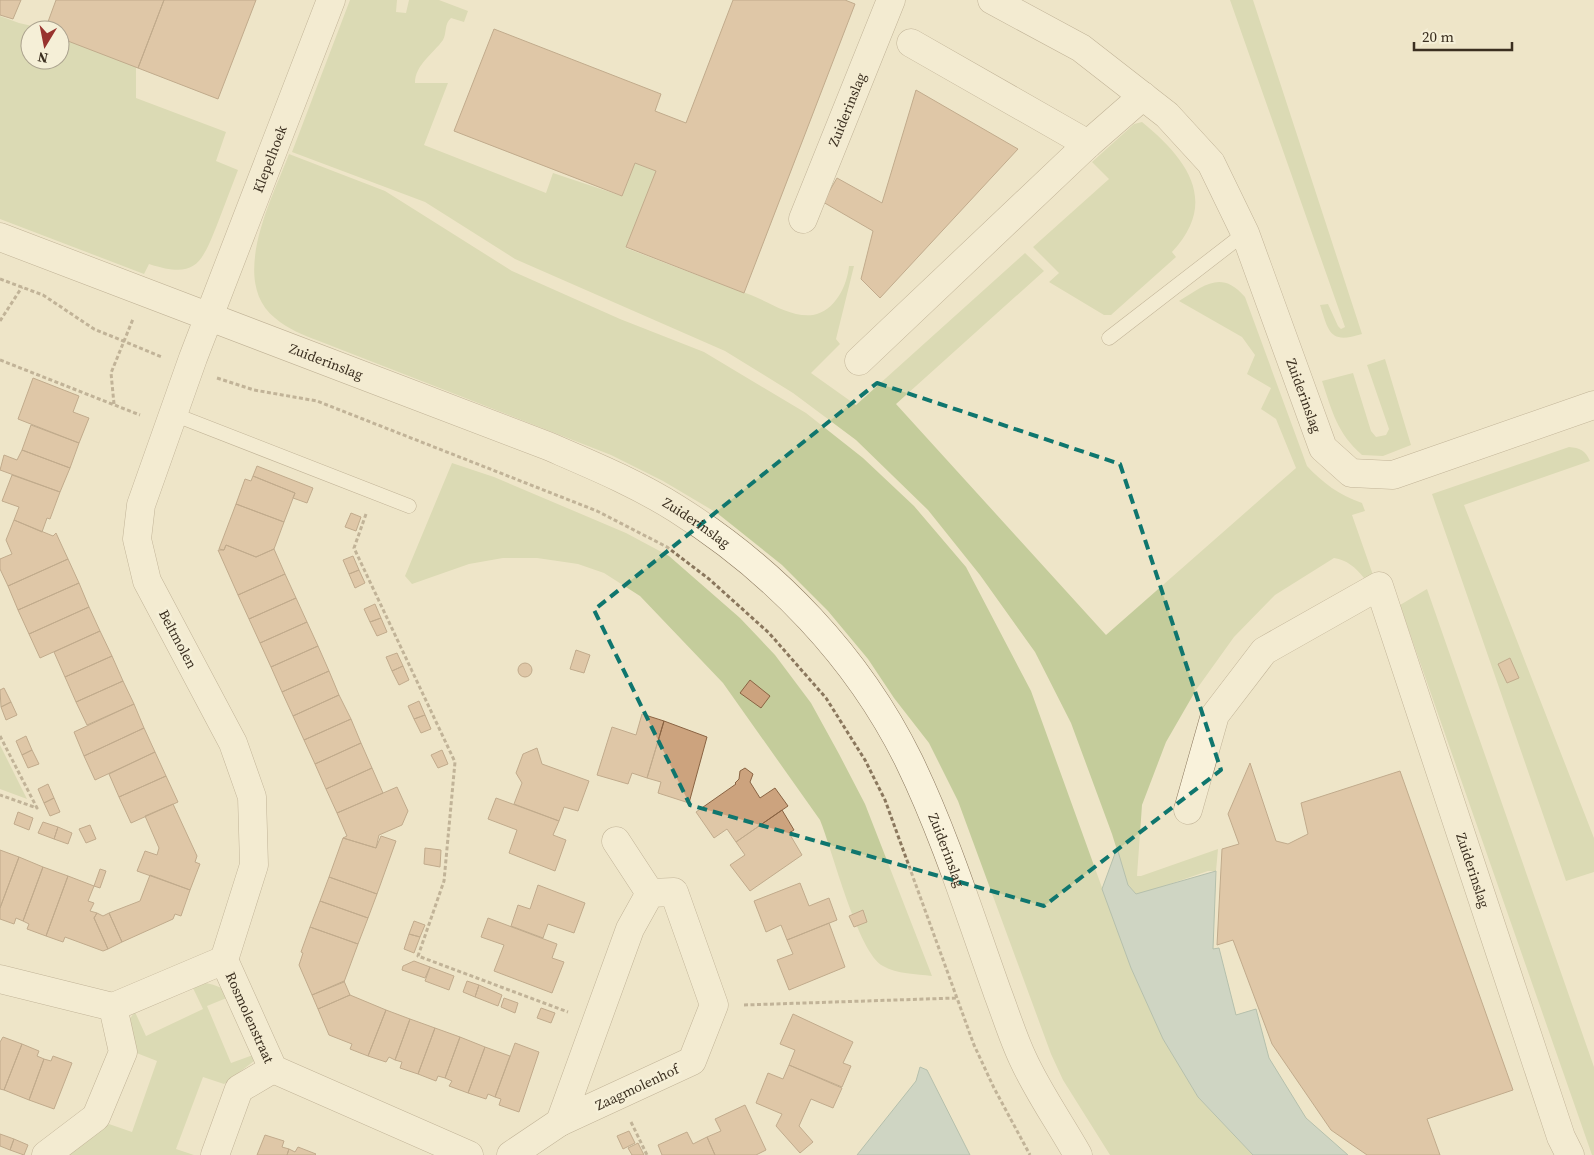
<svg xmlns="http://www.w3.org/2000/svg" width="1594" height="1155" viewBox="0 0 1594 1155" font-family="'Source Serif 4',serif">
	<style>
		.green { fill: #c4cc9b }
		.water { fill: #a9c2bc; stroke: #6f918a }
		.building { fill: #cca37e; stroke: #896343 }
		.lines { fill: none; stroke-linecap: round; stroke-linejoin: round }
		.service-casing { stroke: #8a775d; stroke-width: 15 }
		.minor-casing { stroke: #8a775d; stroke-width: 29 }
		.tertiary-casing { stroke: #8a775d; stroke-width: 29 }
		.path { stroke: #8a775d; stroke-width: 3; stroke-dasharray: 4 2.5; stroke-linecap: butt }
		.service { stroke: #f9f2db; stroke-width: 14 }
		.minor { stroke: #f9f2db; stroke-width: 28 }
		.tertiary { stroke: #f9f2db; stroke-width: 28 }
		.marked { fill: none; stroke: #0f766e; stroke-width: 4; stroke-dasharray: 10 6; stroke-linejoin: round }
		.labels { text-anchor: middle; stroke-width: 5; stroke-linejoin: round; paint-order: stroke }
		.street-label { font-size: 14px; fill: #3b2f20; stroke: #f5efd7 }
	</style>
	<rect width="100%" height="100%" fill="#eee5c8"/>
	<path class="green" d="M 350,0 L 397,0 L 396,12 L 406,13 L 409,0 L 439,0 L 468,11 L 464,22 L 451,18 C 444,24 447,33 443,40 C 433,54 415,65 415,83 L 448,83 L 424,145 L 546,193 L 553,173 L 622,196 L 635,163 L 656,171 L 626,248 C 668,264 709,280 751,295 C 769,302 792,318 813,315 C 835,311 847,286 849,266 L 854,266 L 836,339 L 840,344 L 811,373 L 856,405 L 1025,253 L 1044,271 L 896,404 L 1106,635 L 1296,468 L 1276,419 L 1261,409 L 1271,388 L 1247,374 L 1255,355 L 1242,337 L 1179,301 C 1204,286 1221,269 1245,297 L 1307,466 C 1323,483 1339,495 1362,503 L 1365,511 L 1352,515 L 1373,575 L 1364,578 C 1355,567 1347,560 1334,558 L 1275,595 L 1234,637 L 1196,690 L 1166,742 L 1142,805 L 1137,876 L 1141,876 L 1218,849 L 1216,871 L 1208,871 L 1141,894 L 1136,894 L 1128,885 L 1112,834 L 1071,723 L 1035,652 L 980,575 L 928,510 L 856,440 L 793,393 L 725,351 L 515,259 L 425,202 L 292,152 Z
		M 1230,0 L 1253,0 L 1362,334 C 1330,344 1329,333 1320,305 L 1328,304 L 1338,326 L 1341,329 L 1345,327 Z
		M 0,16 L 19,23 L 50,30 L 30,30 L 30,60 L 60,60 L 60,33 L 136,63 L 136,98 L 226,132 L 216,161 L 238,170 C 231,188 224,207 217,225 C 201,265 195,279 149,264 L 144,274 L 0,219 Z
		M 1142,122 C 1186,158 1220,201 1172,252 L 1176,257 L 1111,315 L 1104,315 L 1049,282 L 1059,273 L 1033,247 L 1109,179 L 1092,162 L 1134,124 Z
		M 289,154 L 385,191 L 512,271 L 620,319 L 704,352 L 806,413 L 863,458 L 914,506 L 966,567 L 1031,691 L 1131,968 L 1163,1039 L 1198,1097 L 1253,1155 L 1110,1155 L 1063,1080 L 1051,1054 L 958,801 L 929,743 L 894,698 L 868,659 L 828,611 L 782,565 L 717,513 L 663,481 L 611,455 L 319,341 C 303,335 288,329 275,318 C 228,280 273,197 289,154 Z
		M 1385,359 L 1411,445 L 1383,456 L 1362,455 C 1337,433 1332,411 1322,381 L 1353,373 L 1371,431 L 1376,437 L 1386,435 L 1389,429 L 1367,365 Z
		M 1569,447 C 1580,448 1585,450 1590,461 L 1464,505 L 1594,838 L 1594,872 L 1566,881 L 1432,494 Z
		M 452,463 L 494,477 L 626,533 L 669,556 L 740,618 L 775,655 L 811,703 L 839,754 L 865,804 L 932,976 C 916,974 897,974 883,966 C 858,953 832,849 820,820 L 723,683 L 640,596 L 604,573 L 578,564 L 537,558 L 503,558 L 469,564 L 412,584 L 405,576 Z
		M 1427,589 L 1594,1067 L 1594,1155 L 1592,1155 L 1400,605 Z
		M 0,745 L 27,799 L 0,789 Z
		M 201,982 C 211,984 225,986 229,997 L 207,1006 L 231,1063 L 253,1055 L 254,1061 L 224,1084 L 203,1077 L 176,1149 L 194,1155 L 69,1155 L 109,1124 L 132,1132 L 157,1061 L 134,1052 L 127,1022 L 135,1012 L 146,1036 L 203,1009 L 192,986 Z"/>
	<path class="water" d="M 1117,848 L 1128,885 L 1136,894 L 1216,871 L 1213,949 L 1219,948 L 1236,1015 L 1256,1009 L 1269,1058 L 1306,1118 L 1348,1155 L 1253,1155 L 1198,1097 L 1163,1039 L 1131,968 L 1102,889 Z
		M 920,1067 L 927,1070 L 970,1155 L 857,1155 L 916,1081 Z"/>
	<path class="building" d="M 0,0 L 21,0 L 13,19 L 0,15 Z
		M 56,0 L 164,0 L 138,68 L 60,38 L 60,30 L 45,30 Z
		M 164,0 L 256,0 L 218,99 L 138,68 Z
		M 733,0 L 845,0 L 855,4 L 744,293 L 626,247 L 656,171 L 635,163 L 622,196 L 454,131 L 494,29 L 661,94 L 655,111 L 686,123 Z
		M 916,90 L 1018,149 L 880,298 L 861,279 L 873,231 L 823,202 L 837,178 L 882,203 Z
		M 33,378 L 79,396 L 73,412 L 89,418 L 79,443 L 18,419 Z
		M 31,425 L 79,443 L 70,468 L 22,450 Z
		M 22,450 L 70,468 L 60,492 L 0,470 L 4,455 L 17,460 Z
		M 257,466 L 313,488 L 307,503 L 293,498 L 295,493 L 253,476 Z
		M 12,475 L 60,492 L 50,519 L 47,518 L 42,532 L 14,520 L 19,507 L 2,501 Z
		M 253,476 L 295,493 L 284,522 L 236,504 L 245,479 L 251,481 Z
		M 236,504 L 284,522 L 274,549 L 256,557 L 226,545 L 224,550 L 219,549 Z
		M 351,513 L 361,517 L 356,531 L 345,527 Z
		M 14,520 L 53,536 L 56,533 L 68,559 L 8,586 L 0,569 L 0,559 L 12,554 L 6,540 Z
		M 226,545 L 256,557 L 274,549 L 285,574 L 238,595 L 218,550 L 224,550 Z
		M 353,556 L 359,570 L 349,574 L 343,560 Z
		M 68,559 L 79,583 L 18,610 L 8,586 Z
		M 359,570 L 365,583 L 355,588 L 349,574 Z
		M 285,574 L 296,598 L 249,619 L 238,595 Z
		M 79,583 L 89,607 L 29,634 L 18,610 Z
		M 296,598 L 307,622 L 260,643 L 249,619 Z
		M 375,604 L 381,618 L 370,622 L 364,609 Z
		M 89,607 L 100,631 L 40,658 L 29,634 Z
		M 381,618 L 387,632 L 377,636 L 370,622 Z
		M 307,622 L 318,646 L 271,667 L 260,643 Z
		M 100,631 L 112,656 L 65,677 L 54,652 Z
		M 318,646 L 329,671 L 282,692 L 271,667 Z
		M 576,650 L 590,655 L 584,673 L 570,669 Z
		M 397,653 L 403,666 L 392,671 L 386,657 Z
		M 112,656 L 123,681 L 76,702 L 65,677 Z
		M 1510,658 L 1519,678 L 1507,683 L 1498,664 Z
		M518 670a7 7 0 1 1 14 0a7 7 0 1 1-14 0Z
		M 403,666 L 409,680 L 399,685 L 392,671 Z
		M 329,671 L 339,695 L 293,716 L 282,692 Z
		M 750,680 L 770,696 L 761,708 L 740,693 Z
		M 123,681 L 134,704 L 87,725 L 76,702 Z
		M 4,688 L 11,702 L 1,707 L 0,690 Z
		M 339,695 L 351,719 L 304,740 L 293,716 Z
		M 419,701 L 425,715 L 414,719 L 408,706 Z
		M 11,702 L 17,715 L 6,720 L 1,707 Z
		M 134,704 L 144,728 L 84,756 L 74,732 Z
		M 642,714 L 664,721 L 647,778 L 632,773 L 628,784 L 597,775 L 612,727 L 636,735 Z
		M 425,715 L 431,729 L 421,733 L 414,719 Z
		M 351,719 L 361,743 L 315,764 L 304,740 Z
		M 664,721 L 707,737 L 689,803 L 658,793 L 661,782 L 647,778 Z
		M 144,728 L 155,752 L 95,780 L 84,756 Z
		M 26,736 L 32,750 L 22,755 L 16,741 Z
		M 361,743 L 372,768 L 326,789 L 315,764 Z
		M 537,748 L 542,764 L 589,781 L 578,811 L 564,807 L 559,821 L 514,804 L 522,783 L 516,773 L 523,754 Z
		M 32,750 L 39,764 L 28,768 L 22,755 Z
		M 442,750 L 448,764 L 438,768 L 431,755 Z
		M 155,752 L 166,776 L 119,797 L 109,774 Z
		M 1250,763 L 1276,841 L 1288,844 L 1308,834 L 1301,803 L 1400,771 L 1513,1090 L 1427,1119 L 1440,1155 L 1367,1155 L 1331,1130 L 1272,1044 L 1233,940 L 1217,945 L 1222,849 L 1239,844 L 1228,814 Z
		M 372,768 L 383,793 L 337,813 L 326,789 Z
		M 745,768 L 753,774 L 750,782 L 760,798 L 775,788 L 788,806 L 736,842 L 727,829 L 714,838 L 696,812 L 736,784 L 735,783 L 739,779 L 740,771 Z
		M 166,776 L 178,802 L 131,823 L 119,797 Z
		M 48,784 L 54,798 L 44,803 L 38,789 Z
		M 397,787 L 408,811 L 402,825 L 379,835 L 376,848 L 343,838 L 347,836 L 337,813 Z
		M 54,798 L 60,812 L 50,816 L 44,803 Z
		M 496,798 L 559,821 L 553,835 L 566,840 L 555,871 L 509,853 L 517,830 L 488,819 Z
		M 173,804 L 197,856 L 195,862 L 200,864 L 190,890 L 137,871 L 145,851 L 157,855 L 159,848 L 145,816 Z
		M 782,810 L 794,830 L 789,833 L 802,855 L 750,891 L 730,865 L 745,855 L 736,842 Z
		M 18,812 L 33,818 L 29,830 L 14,824 Z
		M 43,822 L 58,827 L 54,839 L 38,833 Z
		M 90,825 L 96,839 L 86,843 L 79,829 Z
		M 58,827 L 72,833 L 68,844 L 54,839 Z
		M 381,836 L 396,841 L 377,894 L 329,877 L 343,838 L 376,848 Z
		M 425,848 L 441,850 L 440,867 L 424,864 Z
		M 0,850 L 19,857 L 0,908 Z
		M 19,857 L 43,867 L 23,921 L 16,918 L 14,924 L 0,919 L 0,908 Z
		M 43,867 L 68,876 L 46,936 L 27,929 L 29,924 L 23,921 Z
		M 100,869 L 106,871 L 100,888 L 94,886 Z
		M 150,875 L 190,890 L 181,916 L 175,914 L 173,919 L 122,942 L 109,913 L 140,901 Z
		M 68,876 L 94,886 L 88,901 L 94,903 L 90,911 L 97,913 L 94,918 L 108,949 L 103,951 L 65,937 L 63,942 L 46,936 Z
		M 329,877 L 377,894 L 368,918 L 320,901 Z
		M 800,883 L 809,906 L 829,898 L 837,920 L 787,940 L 781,925 L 766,932 L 754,901 Z
		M 538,885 L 585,903 L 574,933 L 548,924 L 543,938 L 511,926 L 518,905 L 530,909 Z
		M 320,901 L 368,918 L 358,944 L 310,927 Z
		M 863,910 L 867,922 L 854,927 L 849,916 Z
		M 97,913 L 103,916 L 109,913 L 122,942 L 108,949 L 94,918 Z
		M 488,918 L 557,944 L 552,958 L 564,962 L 552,993 L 494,971 L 504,945 L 481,937 Z
		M 414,921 L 425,925 L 420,937 L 409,934 Z
		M 829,923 L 845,967 L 789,990 L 777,960 L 793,954 L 787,940 Z
		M 310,927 L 358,944 L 344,982 L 312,995 L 299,965 L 303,953 L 301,952 Z
		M 409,934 L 420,937 L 414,953 L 404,949 Z
		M 414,961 L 430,967 L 425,978 L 402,970 L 403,966 Z
		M 430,967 L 454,976 L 449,990 L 425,981 Z
		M 344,981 L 350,995 L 318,1009 L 312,995 Z
		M 467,981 L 479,985 L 475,997 L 463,992 Z
		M 479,985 L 502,995 L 498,1006 L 475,997 Z
		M 350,995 L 386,1010 L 368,1056 L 350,1049 L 352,1044 L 329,1035 L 318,1009 Z
		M 504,998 L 518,1003 L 515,1013 L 501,1007 Z
		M 541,1008 L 555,1013 L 551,1023 L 537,1018 Z
		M 386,1010 L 410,1019 L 395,1060 L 389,1057 L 386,1062 L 368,1056 Z
		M 793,1014 L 853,1042 L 843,1063 L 851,1066 L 842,1087 L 789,1065 L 795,1050 L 780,1044 Z
		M 410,1019 L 435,1028 L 418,1074 L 400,1068 L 402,1062 L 395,1060 Z
		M 435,1028 L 460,1037 L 445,1078 L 438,1076 L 436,1081 L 418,1074 Z
		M 3,1037 L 22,1044 L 4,1090 L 0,1089 L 0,1042 Z
		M 460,1037 L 485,1047 L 468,1093 L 449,1086 L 452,1081 L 445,1078 Z
		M 515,1043 L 539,1052 L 519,1112 L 499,1105 L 501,1099 L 495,1097 Z
		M 22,1044 L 39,1051 L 37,1056 L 44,1059 L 29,1100 L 4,1090 Z
		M 485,1047 L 510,1056 L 495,1097 L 488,1094 L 486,1099 L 468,1093 Z
		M 53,1056 L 72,1063 L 54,1109 L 29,1100 L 44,1059 L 51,1061 Z
		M 789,1065 L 842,1088 L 833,1108 L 811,1099 L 799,1126 L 813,1142 L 800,1153 L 776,1126 L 782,1114 L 756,1103 L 768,1073 L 783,1079 Z
		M 745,1105 L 766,1150 L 756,1155 L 715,1155 L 707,1137 L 721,1131 L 715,1119 Z
		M 629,1131 L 635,1143 L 623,1149 L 617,1136 Z
		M 687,1132 L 693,1144 L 707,1137 L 715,1155 L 662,1155 L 658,1145 Z
		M 0,1134 L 14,1139 L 10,1150 L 0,1146 Z
		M 265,1135 L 284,1141 L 282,1147 L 289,1149 L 287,1155 L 257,1155 Z
		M 14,1139 L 28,1145 L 24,1155 L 10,1150 Z
		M 638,1143 L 644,1155 L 632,1155 L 628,1148 Z
		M 298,1147 L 316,1154 L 315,1155 L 287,1155 L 289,1149 L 295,1152 Z"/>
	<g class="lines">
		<g class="service-casing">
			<path id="service" d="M 1109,338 L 1245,233
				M 173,414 L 409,506"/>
		</g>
		<g class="minor-casing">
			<g id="minor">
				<path id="s1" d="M 992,0 L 1081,48 L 1167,115 L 1211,163 L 1245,233 L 1323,448 L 1351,473 L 1393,475 L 1594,405"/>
				<path d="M 911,43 L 1088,144"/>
				<path id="s2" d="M 803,219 L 891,0"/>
				<path d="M 859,361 L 1088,144 L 1143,96"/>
				<path id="s3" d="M 1188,810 L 1215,715 L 1264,651 L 1379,586 L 1561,1137 L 1570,1155"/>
				<path d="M 616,841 L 650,893"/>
				<path d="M 674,892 L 714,1005 L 692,1061 L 560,1122 L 630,929 L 650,893 Z"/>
				<path id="s4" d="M 224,960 L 254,865 L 252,797 L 233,743 L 147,581 L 137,539 L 141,505 L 193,358 L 331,0"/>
				<path id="s5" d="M 0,979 L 113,1007 L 224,960 L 273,1069 L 469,1155"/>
				<path d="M 46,1155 L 96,1117 L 123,1052 L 113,1007"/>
				<path d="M 215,1155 L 239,1089 L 273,1069"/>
				<path d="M 511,1155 L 560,1122"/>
			</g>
		</g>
		<g class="tertiary-casing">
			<g id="tertiary">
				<path id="s6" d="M 0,237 L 548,446 C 592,465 636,483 677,509 C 774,570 858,657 909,761 C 945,835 970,916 998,994 C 1006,1015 1013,1038 1023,1059 C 1038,1092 1060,1123 1078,1155"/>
			</g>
		</g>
		<path class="path" d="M 0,279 L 43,295 L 94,329 L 162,357
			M 0,321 L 22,287
			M 0,360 L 140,415
			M 217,378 L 254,390 L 317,401 L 597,511 L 667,547 L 709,579 L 769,633 L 826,698 L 865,760 L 885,800 L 974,1045 L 994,1088 L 1030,1155
			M 114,404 L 111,373 L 133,319
			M 366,514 L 354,548 L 455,762 L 444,881 L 418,956 L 568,1012
			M 0,736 L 37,808 L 0,795
			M 744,1005 L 956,998
			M 631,1122 L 647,1155"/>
		<use href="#service" class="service"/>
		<use href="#minor" class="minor"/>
		<use href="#tertiary" class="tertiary"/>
	</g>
	<path d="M0 0H1594V1155H0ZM 877,383 L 1120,464 L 1221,770 L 1044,906 L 690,805 L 594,610 Z" fill="#eee5c8" fill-opacity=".55" fill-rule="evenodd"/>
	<path class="marked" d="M 877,383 L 1120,464 L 1221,770 L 1044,906 L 690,805 L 594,610 Z"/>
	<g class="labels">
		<g class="street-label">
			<text dy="5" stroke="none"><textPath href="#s2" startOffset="118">Zuiderinslag</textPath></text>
			<text dy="5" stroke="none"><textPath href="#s4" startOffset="855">Klepelhoek</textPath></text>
			<text dy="5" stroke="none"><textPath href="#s6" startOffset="349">Zuiderinslag</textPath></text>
			<text dy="5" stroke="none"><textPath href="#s1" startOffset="526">Zuiderinslag</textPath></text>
			<text dy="5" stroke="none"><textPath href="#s6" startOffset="754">Zuiderinslag</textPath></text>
			<text transform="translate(178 639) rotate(62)" y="5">Beltmolen</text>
			<text dy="5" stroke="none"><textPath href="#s6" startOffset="1174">Zuiderinslag</textPath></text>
			<text dy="5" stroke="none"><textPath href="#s3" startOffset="611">Zuiderinslag</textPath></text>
			<text dy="5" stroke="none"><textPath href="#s5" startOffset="300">Rosmolenstraat</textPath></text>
			<text transform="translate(637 1087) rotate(-25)" y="5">Zaagmolenhof</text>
		</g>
	</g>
	<g transform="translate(45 45) rotate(190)"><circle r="24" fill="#f5efd7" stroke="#aba28e"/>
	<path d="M0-4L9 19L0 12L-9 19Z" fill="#98332e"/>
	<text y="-8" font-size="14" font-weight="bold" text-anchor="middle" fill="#3b2f20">N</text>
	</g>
	<path d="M1414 42v8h98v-8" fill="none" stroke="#3b2f20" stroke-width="2.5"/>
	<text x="1422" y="42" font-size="15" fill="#3b2f20" stroke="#f5efd7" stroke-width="4" paint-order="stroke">20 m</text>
</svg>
